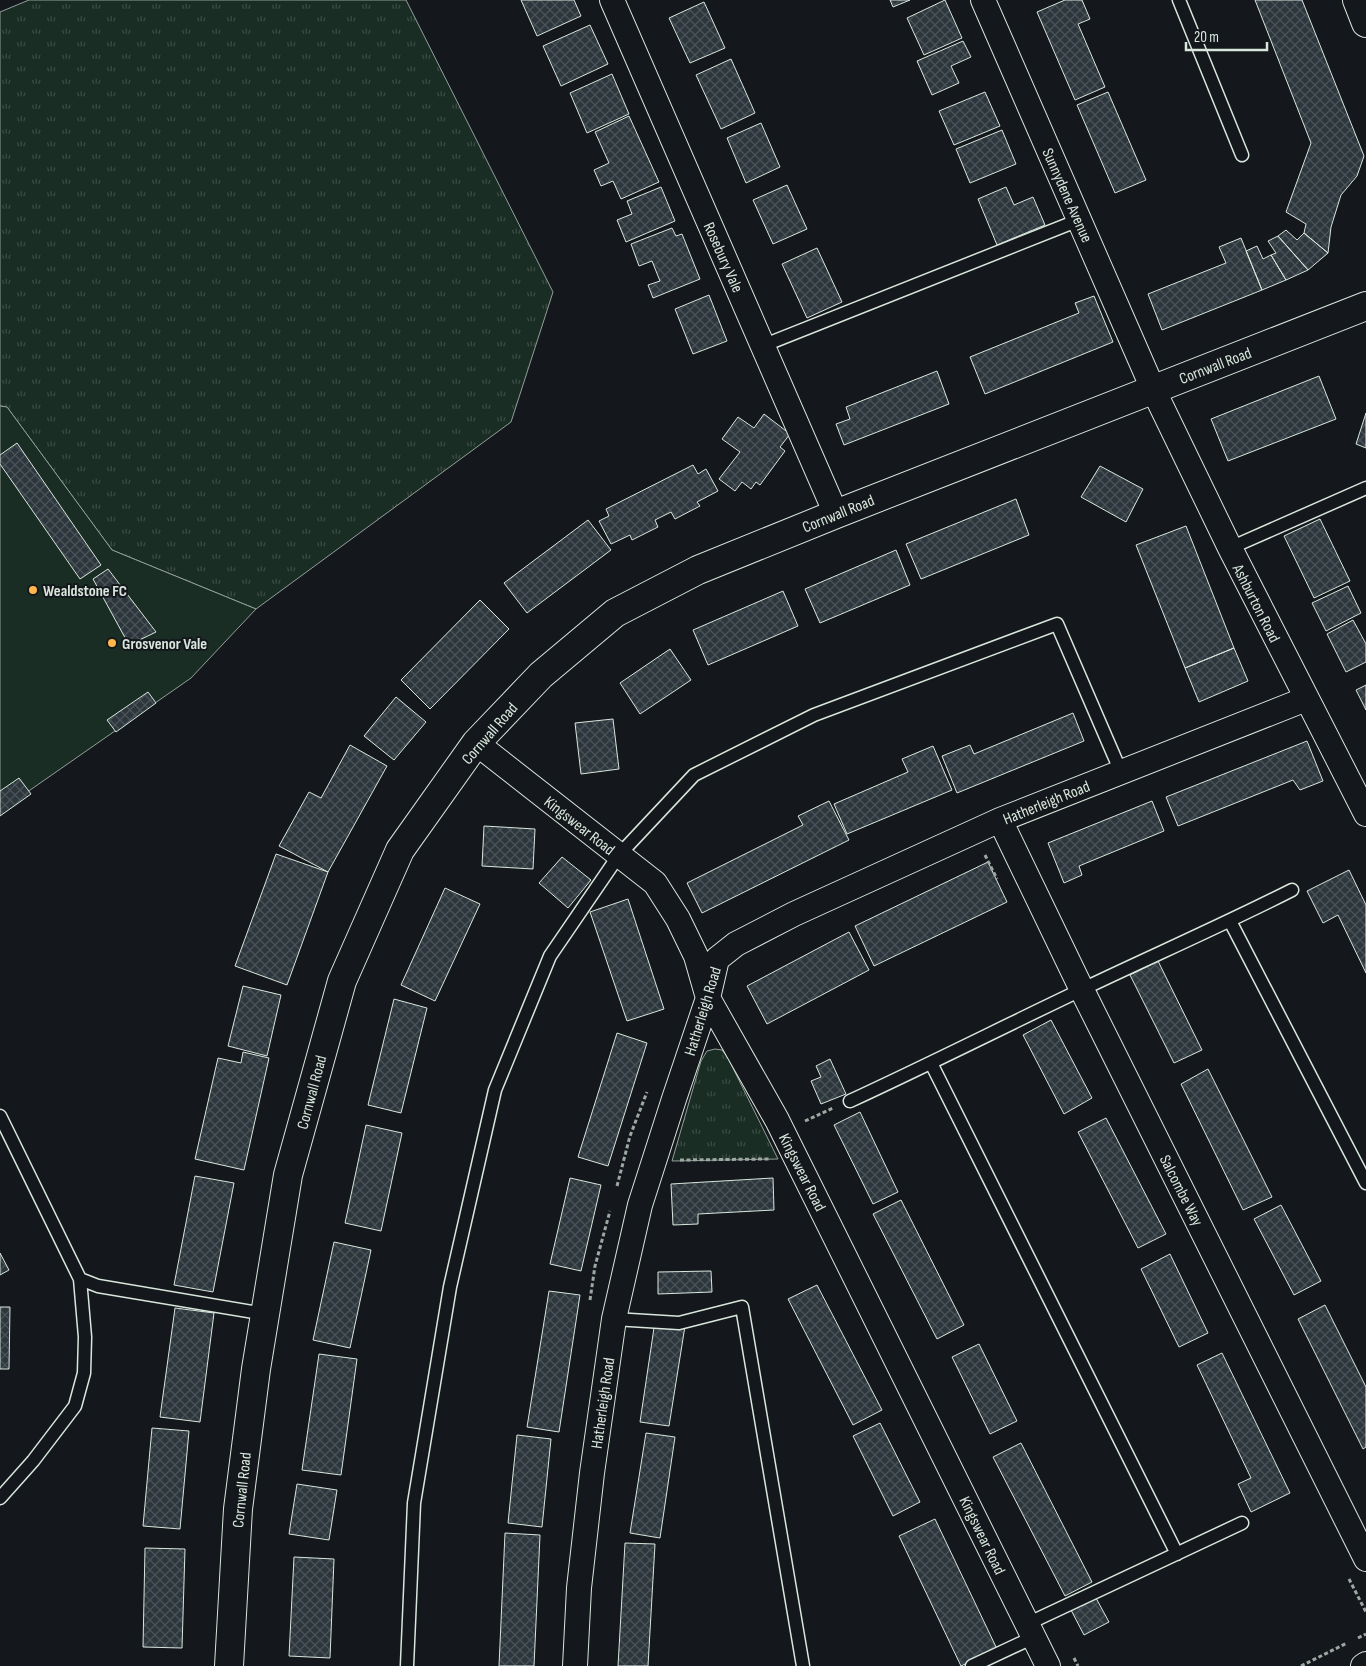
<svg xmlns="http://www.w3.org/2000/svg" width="1366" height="1666" viewBox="0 0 1366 1666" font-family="'Sofia Sans Condensed',sans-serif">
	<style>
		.grass { fill: url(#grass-tufts); stroke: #939e99 }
		.pitch { fill: #1a2d24; stroke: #939e99 }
		.building { fill: url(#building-cross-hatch); stroke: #d8e6dc }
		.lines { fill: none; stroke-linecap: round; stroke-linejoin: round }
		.lane-casing { stroke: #d8e6dc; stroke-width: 15 }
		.street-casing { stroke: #d8e6dc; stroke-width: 26 }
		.secondary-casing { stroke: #d8e6dc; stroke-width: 30 }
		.path { stroke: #9da8a2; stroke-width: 3; stroke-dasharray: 4 2.5; stroke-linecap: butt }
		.lane { stroke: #14181c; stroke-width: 12 }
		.street { stroke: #14181c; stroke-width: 24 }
		.secondary { stroke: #14181c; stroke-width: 28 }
		.poi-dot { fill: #ffb74d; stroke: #14181c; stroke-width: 2 }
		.labels { text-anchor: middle; stroke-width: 4; stroke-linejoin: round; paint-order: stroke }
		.street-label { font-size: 16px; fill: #d8e6dc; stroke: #14181c }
		.poi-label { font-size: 16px; font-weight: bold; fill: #d8e6dc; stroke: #14181c; text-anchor: start }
	</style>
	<defs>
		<pattern id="grass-tufts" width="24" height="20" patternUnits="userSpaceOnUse" patternTransform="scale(1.25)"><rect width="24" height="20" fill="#1a2d24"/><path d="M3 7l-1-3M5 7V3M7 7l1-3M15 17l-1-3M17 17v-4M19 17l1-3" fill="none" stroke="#3b4b43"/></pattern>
		<pattern id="building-cross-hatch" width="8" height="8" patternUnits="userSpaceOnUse" patternTransform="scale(1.25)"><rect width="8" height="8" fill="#2c363c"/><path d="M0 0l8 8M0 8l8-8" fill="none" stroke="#4a5358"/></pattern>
	</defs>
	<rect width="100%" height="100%" fill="#14181c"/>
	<path class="grass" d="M 29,0 L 406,0 L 553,292 L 511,422 L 256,609 L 112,550 L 7,407 L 0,406 L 0,12 Z
		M 715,1049 L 722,1050 L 728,1058 L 778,1159 L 672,1161 L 701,1061 L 707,1051 Z"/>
	<path class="pitch" d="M 0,406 L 7,407 L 112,550 L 256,609 L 191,678 L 0,811 Z"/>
	<path class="building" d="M 521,0 L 574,0 L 581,16 L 537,36 Z
		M 890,0 L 910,0 L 893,7 Z
		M 945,0 L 962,38 L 924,55 L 907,18 Z
		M 1065,0 L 1082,0 L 1090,19 L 1078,24 L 1105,87 L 1075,100 L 1037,12 Z
		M 1255,0 L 1302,0 L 1364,156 L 1357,176 L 1341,195 L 1331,227 L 1328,253 L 1304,233 L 1306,224 L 1286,212 L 1311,143 Z
		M 704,2 L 725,48 L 690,63 L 669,18 Z
		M 590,25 L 608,64 L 561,86 L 543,46 Z
		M 963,41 L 971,57 L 951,66 L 959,83 L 932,95 L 917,61 Z
		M 731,59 L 755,113 L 721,129 L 696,75 Z
		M 612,74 L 629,114 L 587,133 L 570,93 Z
		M 985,92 L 1000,126 L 954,145 L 939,111 Z
		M 1108,92 L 1146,180 L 1115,193 L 1077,105 Z
		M 629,116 L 659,182 L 621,199 L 613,181 L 601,186 L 594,170 L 609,163 L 595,132 Z
		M 761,123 L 780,167 L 746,183 L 727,138 Z
		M 1002,130 L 1016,164 L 970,183 L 956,149 Z
		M 787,185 L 807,229 L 773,244 L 753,200 Z
		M 661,187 L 675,221 L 626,242 L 617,220 L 632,214 L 627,201 Z
		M 1006,187 L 1014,205 L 1033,197 L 1045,225 L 997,245 L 978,199 Z
		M 672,228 L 676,236 L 682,234 L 700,279 L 653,298 L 648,285 L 660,281 L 652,261 L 639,266 L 631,244 Z
		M 1286,230 L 1297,240 L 1304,233 L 1328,253 L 1308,270 L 1278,236 Z
		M 1278,236 L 1308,270 L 1286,280 L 1271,255 L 1276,253 L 1268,241 Z
		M 1241,238 L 1262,290 L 1162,330 L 1148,294 L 1226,263 L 1219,247 Z
		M 1257,246 L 1263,259 L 1271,255 L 1286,280 L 1262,290 L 1246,251 Z
		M 817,248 L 842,302 L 807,318 L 782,264 Z
		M 709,295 L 727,341 L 693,354 L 675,309 Z
		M 1094,296 L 1113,342 L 985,394 L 970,357 L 1079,313 L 1075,303 Z
		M 937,371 L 949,404 L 844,445 L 836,424 L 850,419 L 846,407 Z
		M 1319,376 L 1336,419 L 1228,461 L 1211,419 Z
		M 1366,413 L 1366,448 L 1356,444 Z
		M 764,414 L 790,434 L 780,447 L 785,451 L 760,485 L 756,482 L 751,489 L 742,482 L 735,491 L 719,479 L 740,452 L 722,439 L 738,417 L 754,428 Z
		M 17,443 L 101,565 L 80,579 L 0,464 L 0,455 Z
		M 693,465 L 698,474 L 706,469 L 718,491 L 697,502 L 700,506 L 675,519 L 671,512 L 655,520 L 658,527 L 632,540 L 630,535 L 611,544 L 599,521 L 609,516 L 606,509 Z
		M 1100,466 L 1143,489 L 1126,522 L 1081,497 Z
		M 1016,499 L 1029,535 L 921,579 L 906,544 Z
		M 1320,519 L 1350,581 L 1314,598 L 1284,536 Z
		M 588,520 L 611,550 L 527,613 L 504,583 Z
		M 1186,526 L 1234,648 L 1185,668 L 1136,545 Z
		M 896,550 L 910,585 L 820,623 L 805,589 Z
		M 108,569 L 156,632 L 129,645 L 93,579 Z
		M 1348,586 L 1361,613 L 1326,631 L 1312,603 Z
		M 783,591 L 798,626 L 708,665 L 693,630 Z
		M 480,600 L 509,629 L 430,709 L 401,680 Z
		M 1353,620 L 1366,644 L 1366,662 L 1346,672 L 1327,634 Z
		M 1234,648 L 1248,681 L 1199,702 L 1185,668 Z
		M 670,649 L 691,680 L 640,714 L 620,683 Z
		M 1366,685 L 1366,710 L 1356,690 Z
		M 148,692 L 156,703 L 116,732 L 107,720 Z
		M 396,697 L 426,722 L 394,760 L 364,736 Z
		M 1073,713 L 1084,741 L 957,793 L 942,756 L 970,745 L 974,754 Z
		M 613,719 L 619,769 L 581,774 L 575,723 Z
		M 1307,741 L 1323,781 L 1300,790 L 1293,780 L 1178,826 L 1166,797 Z
		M 350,745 L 387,766 L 328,872 L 279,846 L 309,792 L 321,798 Z
		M 933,746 L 952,790 L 847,834 L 834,804 L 908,772 L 902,759 Z
		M 19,778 L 31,794 L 0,816 L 0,791 Z
		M 829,801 L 849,840 L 702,913 L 687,883 L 803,825 L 798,816 Z
		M 1152,801 L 1164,831 L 1079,866 L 1082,875 L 1064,883 L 1048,843 Z
		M 484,826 L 535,829 L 533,869 L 482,866 Z
		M 276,854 L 328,872 L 287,985 L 235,966 Z
		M 562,857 L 591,880 L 568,908 L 539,883 Z
		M 988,862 L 1007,902 L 874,966 L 855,926 Z
		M 1349,870 L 1366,905 L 1366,973 L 1338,915 L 1323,923 L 1307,891 Z
		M 445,888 L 480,904 L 435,1001 L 401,985 Z
		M 628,899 L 664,1009 L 627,1021 L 590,912 Z
		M 849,932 L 869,970 L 767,1024 L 747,986 Z
		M 1158,961 L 1202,1050 L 1174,1063 L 1130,975 Z
		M 243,986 L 281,995 L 267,1056 L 228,1046 Z
		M 394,999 L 427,1008 L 401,1113 L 368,1105 Z
		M 1051,1020 L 1092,1098 L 1064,1114 L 1023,1035 Z
		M 617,1033 L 647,1043 L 608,1166 L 578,1157 Z
		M 243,1052 L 269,1058 L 244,1170 L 195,1159 L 218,1058 L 241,1063 Z
		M 830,1059 L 846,1094 L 821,1104 L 811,1081 L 821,1077 L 816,1066 Z
		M 1208,1069 L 1272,1197 L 1243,1210 L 1181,1084 Z
		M 860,1112 L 898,1192 L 873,1204 L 834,1125 Z
		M 1106,1118 L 1166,1234 L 1138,1248 L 1078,1132 Z
		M 366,1125 L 402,1133 L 381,1231 L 345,1223 Z
		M 195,1176 L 234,1183 L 213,1292 L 174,1285 Z
		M 570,1178 L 601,1185 L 581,1271 L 550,1264 Z
		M 773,1178 L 774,1210 L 698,1214 L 698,1224 L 673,1225 L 671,1184 Z
		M 901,1200 L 964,1325 L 937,1339 L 873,1214 Z
		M 1281,1205 L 1321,1281 L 1294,1295 L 1254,1219 Z
		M 334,1242 L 371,1250 L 350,1348 L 313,1340 Z
		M 0,1253 L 9,1270 L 0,1275 Z
		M 1170,1254 L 1208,1333 L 1179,1347 L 1141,1269 Z
		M 711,1271 L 712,1292 L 658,1294 L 658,1272 Z
		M 817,1285 L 882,1410 L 853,1425 L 788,1299 Z
		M 549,1291 L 580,1295 L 559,1432 L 527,1427 Z
		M 1325,1305 L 1366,1387 L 1366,1447 L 1363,1449 L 1298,1319 Z
		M 0,1307 L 10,1307 L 9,1369 L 0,1369 Z
		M 175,1308 L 214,1313 L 200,1422 L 160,1417 Z
		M 655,1321 L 685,1326 L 669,1426 L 640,1422 Z
		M 979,1344 L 1017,1421 L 990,1434 L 952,1357 Z
		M 1222,1353 L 1290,1493 L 1251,1512 L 1238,1484 L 1251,1478 L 1197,1365 Z
		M 319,1354 L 357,1359 L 341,1475 L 302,1470 Z
		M 880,1423 L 920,1502 L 893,1516 L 853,1436 Z
		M 152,1428 L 189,1431 L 180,1529 L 143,1526 Z
		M 646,1433 L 675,1437 L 660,1538 L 630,1533 Z
		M 517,1435 L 551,1439 L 542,1527 L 508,1523 Z
		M 1021,1443 L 1092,1582 L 1065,1596 L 993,1457 Z
		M 297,1484 L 337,1490 L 329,1540 L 289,1534 Z
		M 935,1519 L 997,1649 L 961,1666 L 899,1536 Z
		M 505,1533 L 540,1535 L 534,1666 L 499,1666 Z
		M 625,1543 L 655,1544 L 648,1666 L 618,1666 Z
		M 145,1548 L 185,1549 L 182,1648 L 143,1647 Z
		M 294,1557 L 334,1559 L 330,1658 L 289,1656 Z
		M 1096,1598 L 1109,1622 L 1084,1635 L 1071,1610 Z"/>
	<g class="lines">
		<g class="lane-casing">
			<path id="lane" d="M 1179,0 L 1242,155
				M 762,346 L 1079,220
				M 1230,548 L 1366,488
				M 1230,921 L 1366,1183
				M 931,1063 L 1177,1554
				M 850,1101 C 928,1065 1005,1026 1083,989 C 1152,956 1223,925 1292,890
				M 0,1116 L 80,1279 L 98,1286 L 265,1314
				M 614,1319 L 679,1323 L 742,1307 L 803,1666
				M 0,1498 L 33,1461 L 75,1406 L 84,1373 L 85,1337 L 80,1279
				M 1027,1624 L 1242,1523
				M 407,1666 L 414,1503 L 450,1287 L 495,1090 L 550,956 L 619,855 L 694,775 L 814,715 L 1057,624 L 1121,772
				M 972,1666 L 1034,1637"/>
		</g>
		<g class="street-casing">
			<path id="street" d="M 612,0 L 836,514
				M 983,0 L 1153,389 L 1230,548 L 1366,814
				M 476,743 L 655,883 L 678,919 L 696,956 L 708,998 L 777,1120 L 1048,1666
				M 1000,820 L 1082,990 L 1366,1559
				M 575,1666 L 579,1588 L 592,1473 L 614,1319 L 640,1205 L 674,1099 L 708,998 L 717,959 L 736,944 L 794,914 L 1000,820 L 1306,699
				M 1363,1666 L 1366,1664"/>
		</g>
		<g class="secondary-casing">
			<path id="secondary" d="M 1357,0 L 1366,23
				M 229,1666 L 238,1509 L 256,1369 L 288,1175 L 342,981 L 400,850 L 476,743 L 541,675 L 615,613 L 698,570 L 836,514 L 1366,306"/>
		</g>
		<path class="path" d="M 985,855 L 997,879
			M 805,1121 L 833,1108
			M 680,1160 L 769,1159
			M 617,1186 L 630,1136 L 647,1092
			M 590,1300 L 595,1266 L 610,1211
			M 1349,1579 L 1366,1612
			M 1358,1638 L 1366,1634
			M 1074,1658 L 1078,1666
			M 1301,1666 L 1347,1643"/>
		<use href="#lane" class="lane"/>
		<use href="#street" class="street"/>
		<use href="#secondary" class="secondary"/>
	</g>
	<g class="poi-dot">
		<circle cx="33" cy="590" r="5"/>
		<circle cx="112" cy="643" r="5"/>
	</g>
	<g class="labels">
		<g class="street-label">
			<text transform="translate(1068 195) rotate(66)" y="6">Sunnydene Avenue</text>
			<text transform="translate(724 257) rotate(66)" y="6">Rosebury Vale</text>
			<text transform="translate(1215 365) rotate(-21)" y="6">Cornwall Road</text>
			<text transform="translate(838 513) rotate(-22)" y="6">Cornwall Road</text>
			<text transform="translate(1257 603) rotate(63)" y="6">Ashburton Road</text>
			<text transform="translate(489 733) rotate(-49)" y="6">Cornwall Road</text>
			<text transform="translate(1046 802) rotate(-22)" y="6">Hatherleigh Road</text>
			<text transform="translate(580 825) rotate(38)" y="6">Kingswear Road</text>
			<text transform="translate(702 1011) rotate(-73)" y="6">Hatherleigh Road</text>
			<text transform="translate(311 1092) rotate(-75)" y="6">Cornwall Road</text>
			<text transform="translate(803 1172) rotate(63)" y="6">Kingswear Road</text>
			<text transform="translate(1182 1190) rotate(63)" y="6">Salcombe Way</text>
			<text transform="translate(602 1403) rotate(-82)" y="6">Hatherleigh Road</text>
			<text transform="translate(241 1490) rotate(-84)" y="6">Cornwall Road</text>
			<text transform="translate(983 1535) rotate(64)" y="6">Kingswear Road</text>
		</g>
		<g class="poi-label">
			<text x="43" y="596">Wealdstone FC</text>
			<text x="122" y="649">Grosvenor Vale</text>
		</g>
	</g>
	<path d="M1186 42v8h81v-8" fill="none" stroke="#d8e6dc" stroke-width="2.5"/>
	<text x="1194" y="42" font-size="15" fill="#d8e6dc" stroke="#14181c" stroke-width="4" paint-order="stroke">20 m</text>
</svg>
